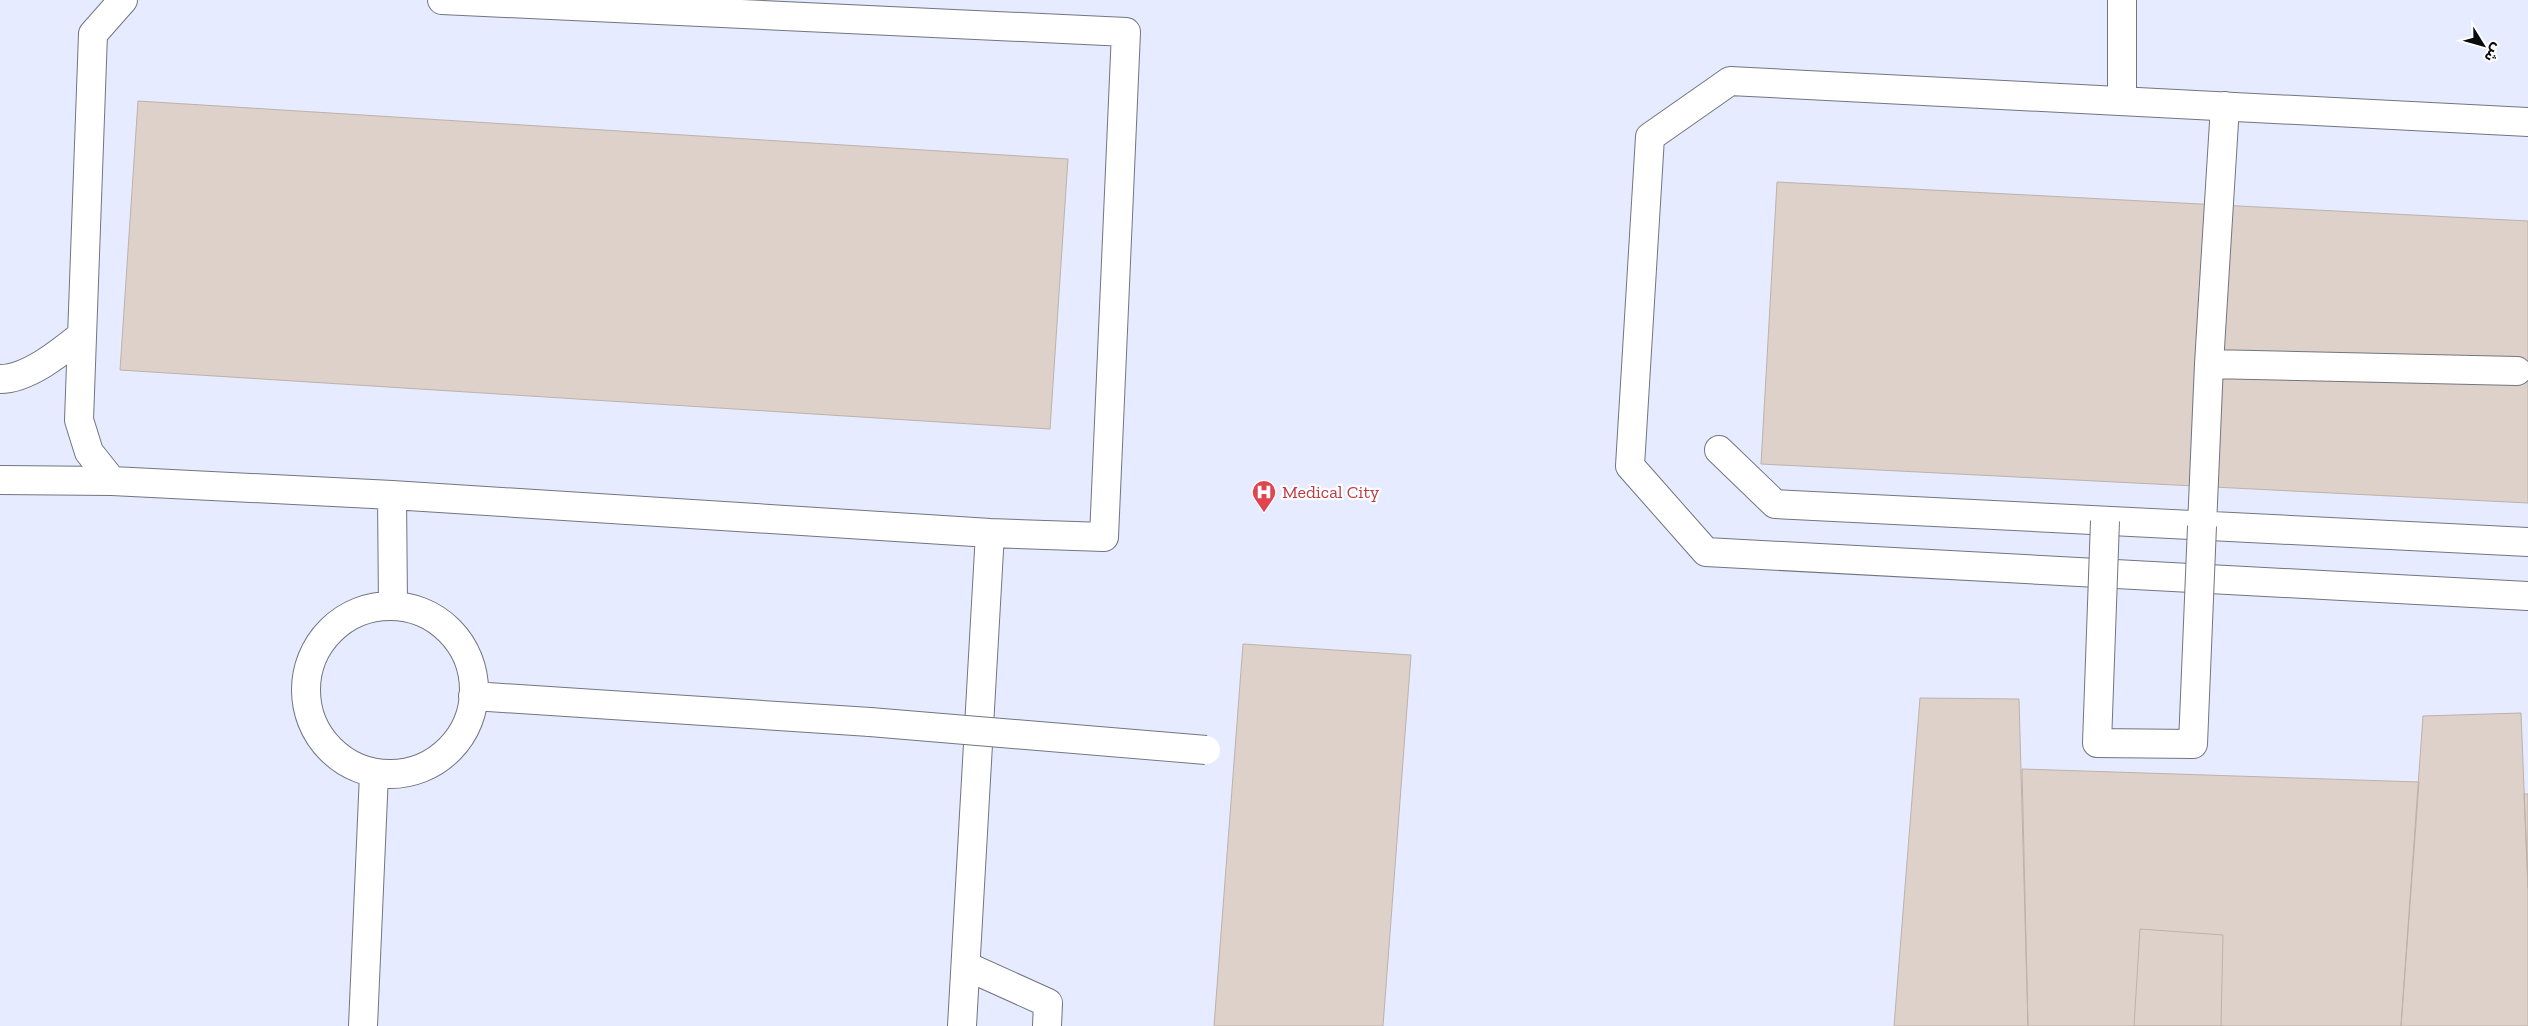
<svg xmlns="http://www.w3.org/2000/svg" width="2528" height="1026" viewBox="0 0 2528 1026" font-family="'Zilla Slab','Noto Sans Arabic',serif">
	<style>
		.built { fill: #e6ebff }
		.building { fill: #ddd1ca; stroke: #bdb1ab }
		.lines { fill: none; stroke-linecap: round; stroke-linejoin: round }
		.minor-casing { stroke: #72757f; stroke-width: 30 }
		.minor { stroke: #fff; stroke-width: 28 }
		.minor-bridge-casing { stroke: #72757f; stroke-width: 30; stroke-linecap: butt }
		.minor-bridge { stroke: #fff; stroke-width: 28 }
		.labels { text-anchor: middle; stroke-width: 4.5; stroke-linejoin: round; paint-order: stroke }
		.health-label { font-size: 18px; fill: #be3a42; stroke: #fff; text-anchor: start }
	</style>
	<rect width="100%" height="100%" fill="#f8f9fe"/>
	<path class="built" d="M 0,0 L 2528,0 L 2528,1026 L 0,1026 Z"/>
	<path class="building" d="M 138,101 L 1068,159 L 1050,429 L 120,370 Z
		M 1777,182 L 2528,221 L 2528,503 L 1761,464 Z
		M 1243,644 L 1411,655 L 1383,1026 L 1214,1026 Z
		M 1920,698 L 2019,699 L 2028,1026 L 1894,1026 Z
		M 2521,713 L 2528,888 L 2528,1026 L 2401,1026 L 2423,716 Z
		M 2022,769 L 2419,782 L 2401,1026 L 2028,1026 Z
		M 2524,794 L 2528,794 L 2528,888 Z
		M 2140,929 L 2223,935 L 2221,1026 L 2134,1026 Z"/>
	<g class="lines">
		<g class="minor-casing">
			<path id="minor" d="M 2122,101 L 2122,0
				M 2528,122 L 1730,81 L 1650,137 L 1630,466 L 1706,552 L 2528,596
				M 2209,364 L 2225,106
				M 0,379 C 28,379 61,352 82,335
				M 1719,450 L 1775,504 L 2528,542
				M 0,480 L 112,481 L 392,495 L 990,533 L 1104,537 L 1126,32 L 442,0
				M 112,481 L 89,452 L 79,420 L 93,34 L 123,0
				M 392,495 L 393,606
				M 2202,526 L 2209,364 L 2517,371
				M306 690a84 84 0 1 1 168 0a84 84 0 1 1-168 0Z
				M 473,696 L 870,722
				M 966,966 L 1048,1003 L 1047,1026
				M 363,1026 L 374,774
				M 962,1026 L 990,533"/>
		</g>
		<use href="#minor" class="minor"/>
		<g class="minor-bridge-casing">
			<path id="minor-bridge" d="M 2105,521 L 2097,743 L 2193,744 L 2202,526
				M 870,722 L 1206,750"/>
		</g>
		<use href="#minor-bridge" class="minor-bridge"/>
	</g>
	<defs>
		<g id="hospital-pin" transform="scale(1.25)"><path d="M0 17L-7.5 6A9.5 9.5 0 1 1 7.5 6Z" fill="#e0444e" stroke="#fff"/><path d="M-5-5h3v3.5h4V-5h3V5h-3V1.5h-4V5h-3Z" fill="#fff"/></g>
	</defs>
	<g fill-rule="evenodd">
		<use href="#hospital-pin" x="1264" y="492"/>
	</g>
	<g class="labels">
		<g class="health-label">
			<text x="1282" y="498">Medical City</text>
		</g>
	</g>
	<g transform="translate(2483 45) rotate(127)" stroke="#ffffff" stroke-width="4" paint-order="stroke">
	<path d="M0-4L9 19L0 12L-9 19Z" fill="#0a0b0f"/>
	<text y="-8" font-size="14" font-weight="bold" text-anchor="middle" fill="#0a0b0f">ش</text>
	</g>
</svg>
